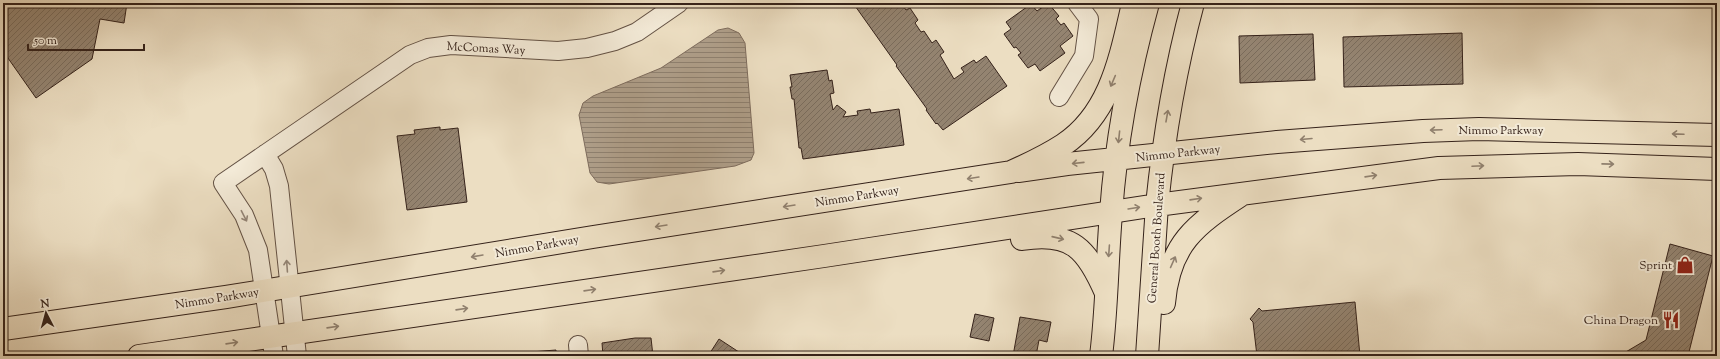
<svg xmlns="http://www.w3.org/2000/svg" width="1720" height="359" viewBox="0 0 1720 359" font-family="'Sorts Mill Goudy',serif">
	<style>
		.water { fill: url(#water-rules); stroke: #7e6c5d }
		.building { fill: url(#building-hatch); stroke: #35221a }
		.lines { fill: none; stroke-linecap: round; stroke-linejoin: round }
		.minor-casing { stroke: #635144; stroke-width: 20 }
		.major-casing { stroke: #35221a; stroke-width: 24 }
		.highway-casing { stroke: #35221a; stroke-width: 24 }
		.minor { stroke: #f3ead7; stroke-width: 18 }
		.major { stroke: #ecdec2; stroke-width: 22 }
		.highway { stroke: #ecdec2; stroke-width: 22 }
		.oneway { stroke: #90806e }
		.oneway2 { stroke: #948678 }
		.labels { text-anchor: middle; stroke-width: 4; stroke-linejoin: round; paint-order: stroke }
		.street-label { font-size: 12px; fill: #35221a; stroke: #f3ead7 }
		.poi-label { font-size: 12px; fill: #35221a; stroke: #f3ead7; text-anchor: end }
	</style>
	<defs>
		<pattern id="water-rules" width="6" height="5" patternUnits="userSpaceOnUse"><rect width="6" height="5" fill="#ae9e89"/><path d="M0 2.5h6" fill="none" stroke="#8e806f"/></pattern>
		<pattern id="building-hatch" width="6" height="6" patternUnits="userSpaceOnUse"><rect width="6" height="6" fill="#948471"/><path d="M-1 1l2-2M0 6l6-6M5 7l2-2" fill="none" stroke="#7a6c5c"/></pattern>
	</defs>
	<rect width="100%" height="100%" fill="#ecdec2"/>
	<filter id="stains"><feTurbulence type="fractalNoise" baseFrequency=".005" numOctaves="4"/><feColorMatrix values="0 0 0 0 .2 0 0 0 0 .09 0 0 0 0 .02 0 0 0 .5 -.17"/></filter>
	<radialGradient id="worn" r=".72"><stop offset=".6" stop-color="#630" stop-opacity="0"/><stop offset="1" stop-color="#630" stop-opacity=".3"/></radialGradient>
	<path class="water" d="M 728,28 L 739,33 L 745,43 L 754,153 L 751,160 L 735,166 L 609,184 L 597,182 L 590,173 L 579,115 L 583,103 L 593,96 L 661,68 L 718,30 Z"/>
	<path class="building" d="M 3,3 L 127,3 L 124,23 L 100,19 L 92,59 L 36,98 L 3,51 Z
		M 853,3 L 901,3 L 906,10 L 910,8 L 918,20 L 915,23 L 921,32 L 924,31 L 932,43 L 936,40 L 944,52 L 940,55 L 954,79 L 964,72 L 961,68 L 974,60 L 976,63 L 986,56 L 1007,86 L 943,130 L 937,123 L 936,124 L 926,110 L 927,109 L 896,66 L 897,65 Z
		M 1048,3 L 1059,16 L 1056,19 L 1061,25 L 1064,23 L 1073,36 L 1060,46 L 1065,53 L 1040,71 L 1035,64 L 1028,68 L 1018,55 L 1021,53 L 1016,47 L 1014,48 L 1004,34 L 1011,29 L 1006,22 L 1031,4 L 1037,11 Z
		M 1462,33 L 1463,84 L 1344,87 L 1343,37 Z
		M 1313,34 L 1315,80 L 1240,83 L 1239,36 Z
		M 827,70 L 829,81 L 832,80 L 834,93 L 830,94 L 833,110 L 837,105 L 846,112 L 843,117 L 858,115 L 857,111 L 870,109 L 871,113 L 899,109 L 904,145 L 803,159 L 801,148 L 799,148 L 794,99 L 792,99 L 790,87 L 792,87 L 790,75 Z
		M 440,127 L 440,130 L 458,128 L 467,202 L 407,210 L 397,136 L 415,134 L 414,130 Z
		M 1670,244 L 1713,256 L 1688,356 L 1619,356 L 1646,340 Z
		M 1355,302 L 1360,356 L 1257,356 L 1253,322 L 1250,319 L 1259,308 L 1262,311 Z
		M 975,314 L 994,318 L 989,341 L 970,337 Z
		M 1020,317 L 1051,322 L 1047,342 L 1039,340 L 1036,356 L 1013,356 Z
		M 635,338 L 651,338 L 653,356 L 603,356 L 602,343 Z
		M 719,339 L 745,356 L 708,356 Z
		M 556,350 L 556,356 L 506,356 L 506,354 Z"/>
	<g class="lines">
		<g class="minor-casing">
			<path id="minor" d="M 1059,97 L 1084,56 L 1089,19 L 1077,3
				M 265,154 L 274,169 L 279,186 L 297,356
				M 578,345 L 579,356
				M 274,356 L 258,250 L 244,215 L 223,183 L 410,55 L 428,48 L 451,45 L 558,51 L 587,48 L 615,41 L 637,32 L 679,3"/>
		</g>
		<g class="major-casing">
			<path id="major" d="M 1018,171 L 1067,164 L 1277,142 L 1423,131 L 1479,129 L 1717,135
				M 1164,303 C 1169,244 1195,225 1241,195
				M 1101,356 C 1107,309 1107,261 1111,213 C 1116,142 1129,72 1148,3
				M 1147,356 L 1157,205 L 1439,168 L 1578,164 L 1717,169"/>
		</g>
		<g class="highway-casing">
			<path id="highway" d="M 1022,239 C 1072,231 1087,249 1106,293
				M 3,329 L 226,297 L 593,237 L 1011,172 C 1029,164 1046,156 1063,145 C 1110,114 1120,59 1132,8 L 1135,3
				M 139,356 L 824,256 L 1157,205 C 1164,136 1175,70 1193,3"/>
		</g>
		<use href="#minor" class="minor"/>
		<use href="#major" class="major"/>
		<use href="#highway" class="highway"/>
	</g>
	<defs><path id="oneway-shaft" d="M-6 0H5M1.5-3L5.5 0L1.5 3" fill="none" stroke-width="1.6" stroke-linecap="round" stroke-linejoin="round"/></defs>
	<g class="oneway">
		<use href="#oneway-shaft" transform="translate(1113 81) rotate(113)"/>
		<use href="#oneway-shaft" transform="translate(1167 116) rotate(-80)"/>
		<use href="#oneway-shaft" transform="translate(1436 130) rotate(178)"/>
		<use href="#oneway-shaft" transform="translate(1678 134) rotate(-178)"/>
		<use href="#oneway-shaft" transform="translate(1119 137) rotate(96)"/>
		<use href="#oneway-shaft" transform="translate(1306 139) rotate(175)"/>
		<use href="#oneway-shaft" transform="translate(1078 163) rotate(174)"/>
		<use href="#oneway-shaft" transform="translate(1608 164) rotate(1)"/>
		<use href="#oneway-shaft" transform="translate(1478 166) rotate(-3)"/>
		<use href="#oneway-shaft" transform="translate(1371 176) rotate(-8)"/>
		<use href="#oneway-shaft" transform="translate(973 178) rotate(171)"/>
		<use href="#oneway-shaft" transform="translate(1196 199) rotate(-8)"/>
		<use href="#oneway-shaft" transform="translate(789 206) rotate(171)"/>
		<use href="#oneway-shaft" transform="translate(1134 208) rotate(-9)"/>
		<use href="#oneway-shaft" transform="translate(661 226) rotate(171)"/>
		<use href="#oneway-shaft" transform="translate(1058 238) rotate(13)"/>
		<use href="#oneway-shaft" transform="translate(1109 251) rotate(94)"/>
		<use href="#oneway-shaft" transform="translate(477 256) rotate(170)"/>
		<use href="#oneway-shaft" transform="translate(1173 262) rotate(-66)"/>
		<use href="#oneway-shaft" transform="translate(719 271) rotate(-8)"/>
		<use href="#oneway-shaft" transform="translate(590 290) rotate(-8)"/>
		<use href="#oneway-shaft" transform="translate(462 309) rotate(-8)"/>
		<use href="#oneway-shaft" transform="translate(333 327) rotate(-8)"/>
		<use href="#oneway-shaft" transform="translate(232 343) rotate(-8)"/>
	</g>
	<g class="oneway2">
		<use href="#oneway-shaft" transform="translate(244 216) rotate(63)"/>
		<use href="#oneway-shaft" transform="translate(287 266) rotate(-94)"/>
	</g>
	<defs>
		<g id="shop-bare" transform="scale(1.38)"><path d="M-5-2.5h2.3a2.7 3.5 0 0 1 5.4 0H5L5.5 6h-11ZM-1.5-2.5h3a1.5 2.3 0 0 0-3 0Z" fill="#8f2418" stroke="#f3ead7" stroke-width="2.5" paint-order="stroke"/></g>
		<g id="restaurant-bare" transform="scale(1.38)"><path d="M-5-6h1v4h1v-4h1v4h1v-4h1v5L-1.5 .5V6h-2V.5L-5-1ZM5-6V6H3V1.5H1.5Q1.5-4 5-6Z" fill="#8f2418" stroke="#f3ead7" stroke-width="2.5" paint-order="stroke"/></g>
	</defs>
	<g fill-rule="evenodd">
		<use href="#shop-bare" x="1685" y="265"/>
		<use href="#restaurant-bare" x="1671" y="320"/>
	</g>
	<g class="labels">
		<g class="street-label">
			<text transform="translate(486 48) rotate(3)" y="4">McComas Way</text>
			<text x="1501" y="134">Nimmo Parkway</text>
			<text transform="translate(1178 153) rotate(-6)" y="4">Nimmo Parkway</text>
			<text transform="translate(857 196) rotate(-9)" y="4">Nimmo Parkway</text>
			<text transform="translate(1156 238) rotate(-86)" y="4">General Booth Boulevard</text>
			<text transform="translate(537 246) rotate(-10)" y="4">Nimmo Parkway</text>
			<text transform="translate(217 298) rotate(-9)" y="4">Nimmo Parkway</text>
		</g>
		<g class="poi-label">
			<text x="1672" y="269">Sprint</text>
			<text x="1658" y="324">China Dragon</text>
		</g>
	</g>
	<rect width="1720" height="359" fill="none" stroke="#ecdec2" stroke-width="16"/>
	<rect x="4" y="4" width="1712" height="351" fill="none" stroke="#35221a" stroke-width="2"/>
	<rect x="8" y="8" width="1704" height="343" fill="none" stroke="#35221a"/>
	<g transform="translate(46 313) rotate(354)" stroke="#f3ead7" stroke-width="3" paint-order="stroke">
	<path d="M0-3L7 15L0 10L-7 15Z" fill="#35221a"/>
	<text y="-6" font-size="11" font-weight="bold" text-anchor="middle" fill="#35221a">N</text>
	</g>
	<path d="M28 44v6h116v-6" fill="none" stroke="#35221a" stroke-width="2"/>
	<text x="34" y="44" font-size="12" fill="#35221a" stroke="#f3ead7" stroke-width="3" paint-order="stroke">50 m</text>
	<rect width="100%" height="100%" filter="url(#stains)"/>
	<rect width="100%" height="100%" fill="url(#worn)"/>
</svg>
